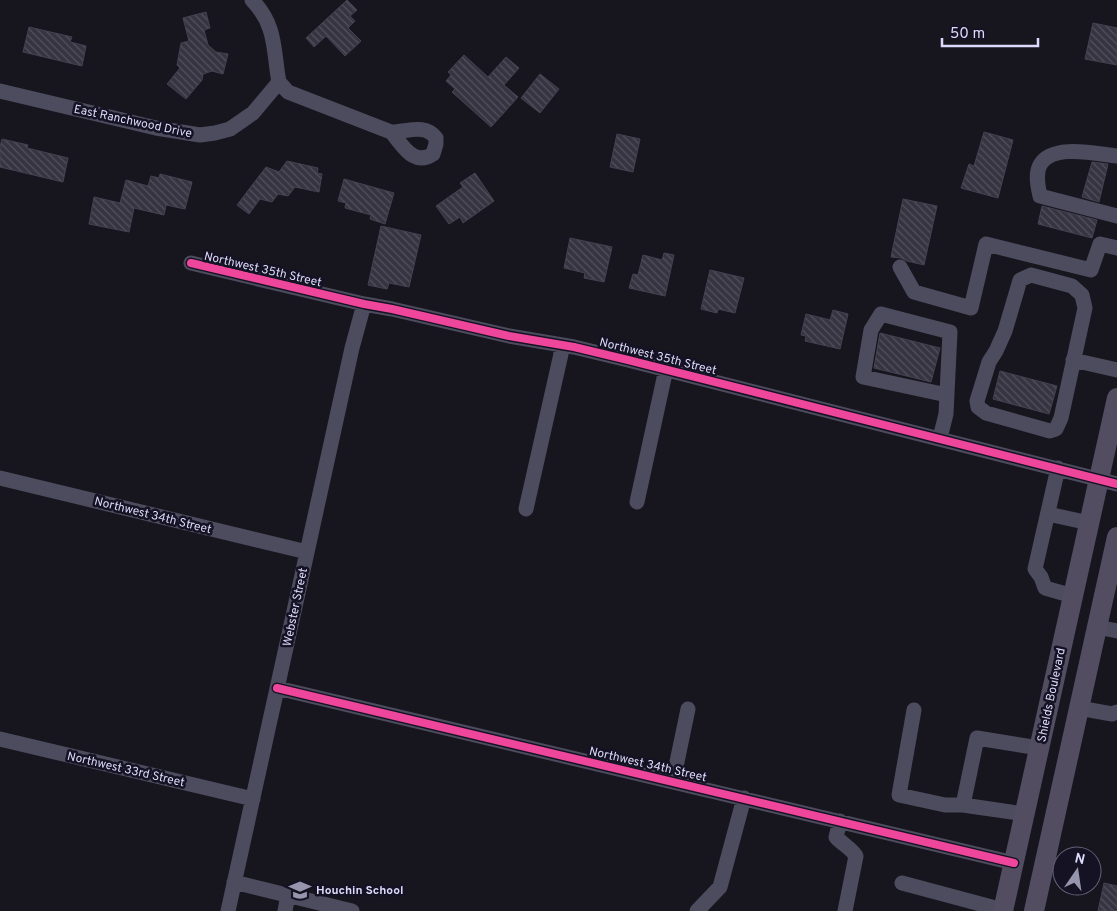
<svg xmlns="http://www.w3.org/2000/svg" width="1117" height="911" viewBox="0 0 1117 911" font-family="Overpass,sans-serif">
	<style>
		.building { fill: url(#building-back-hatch); stroke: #444252 }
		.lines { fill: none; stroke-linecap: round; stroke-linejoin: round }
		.minor { stroke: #4d4c5e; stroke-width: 15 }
		.major { stroke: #534d62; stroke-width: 20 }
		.cycleway-casing { stroke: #141223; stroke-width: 11 }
		.cycleway { stroke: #ed469a; stroke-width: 8 }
		.labels { text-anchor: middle; stroke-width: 5; stroke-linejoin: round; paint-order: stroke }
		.street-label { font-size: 12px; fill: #dcd9fa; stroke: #141223 }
		.poi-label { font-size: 12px; font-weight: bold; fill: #dcd9fa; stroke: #141223; text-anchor: start }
	</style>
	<defs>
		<pattern id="building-back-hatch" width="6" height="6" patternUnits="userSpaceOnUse" patternTransform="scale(1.25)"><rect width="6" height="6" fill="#363441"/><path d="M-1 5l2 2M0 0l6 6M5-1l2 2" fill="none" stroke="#52515d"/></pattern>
	</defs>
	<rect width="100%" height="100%" fill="#17161f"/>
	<path class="building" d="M 347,0 L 357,10 L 350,16 L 355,21 L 348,28 L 361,41 L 345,56 L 326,36 L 314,47 L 306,38 Z
		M 206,12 L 210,28 L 204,30 L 208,45 L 216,52 L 228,54 L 223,74 L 212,71 L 203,74 L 202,80 L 186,99 L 167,84 L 180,68 L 177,65 L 181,43 L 189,41 L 183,18 Z
		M 1093,23 L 1117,28 L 1117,65 L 1085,59 Z
		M 29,27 L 72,37 L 70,42 L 86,46 L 82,66 L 23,52 Z
		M 464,55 L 488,77 L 506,57 L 519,68 L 504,85 L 518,97 L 491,127 L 452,92 L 455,89 L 446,81 L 451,75 L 448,72 Z
		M 540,74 L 559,89 L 540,113 L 521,98 Z
		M 984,132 L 1013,140 L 998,198 L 961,188 L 969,164 L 974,166 Z
		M 617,134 L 640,139 L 633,172 L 610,167 Z
		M 2,139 L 28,145 L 27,148 L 68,158 L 63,182 L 0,167 L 0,147 Z
		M 287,161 L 318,168 L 317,173 L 322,174 L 319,192 L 295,187 L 288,196 L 278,194 L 272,202 L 260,199 L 249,214 L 237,205 L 266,167 L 279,172 Z
		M 1092,162 L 1108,164 L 1099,202 L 1082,197 Z
		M 475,173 L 494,201 L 463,223 L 460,217 L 449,224 L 436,206 L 463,187 L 460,183 Z
		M 160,174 L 192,182 L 185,209 L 166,205 L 164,215 L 134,208 L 129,232 L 89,224 L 94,197 L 120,203 L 126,180 L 148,186 L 151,176 L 159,178 Z
		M 344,179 L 394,193 L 385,224 L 370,219 L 371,215 L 345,208 L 346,203 L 338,201 Z
		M 903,199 L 937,206 L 924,265 L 907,261 L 901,258 L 891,257 Z
		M 1042,206 L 1097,220 L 1092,238 L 1038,224 Z
		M 381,226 L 421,235 L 409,287 L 389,283 L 387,289 L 368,285 Z
		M 570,238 L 612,247 L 604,282 L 584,278 L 585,273 L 564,268 Z
		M 664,253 L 674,255 L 665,296 L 629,288 L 633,274 L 638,275 L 643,255 L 662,260 Z
		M 710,270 L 744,278 L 735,313 L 718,309 L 717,313 L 701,309 Z
		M 833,310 L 848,314 L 840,349 L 805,341 L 806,336 L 801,335 L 806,314 L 830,320 Z
		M 880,333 L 940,348 L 931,382 L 874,368 Z
		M 1000,371 L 1057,386 L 1049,414 L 993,399 Z
		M 1104,883 L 1117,886 L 1117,911 L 1098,911 Z"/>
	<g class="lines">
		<path class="minor" d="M 252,0 C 277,26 273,50 279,82 L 288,92 L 391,132 C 407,132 425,123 436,138 L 436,144 L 433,154 C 413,167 403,145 391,132
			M 0,91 L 156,128 L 200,135 L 215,133 L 230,129 L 243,120 L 253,113 L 279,82
			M 1117,156 C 1097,154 1052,143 1040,165 C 1035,174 1038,187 1040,196 L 1117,216
			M 191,263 L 364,304 L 392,309 L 509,336 L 574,347 L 628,360 L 1117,484
			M 900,267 L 914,292 L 971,308 L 986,244 L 1091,270 L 1100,244 L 1117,248
			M 1031,275 L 1072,286 L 1082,295 L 1085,308 L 1061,418 L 1056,429 L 1050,431 L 986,413 L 978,407 L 977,401 L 989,362 L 996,351 L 1005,331 L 1020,280 Z
			M 1073,360 L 1117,370
			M 940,438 L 946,414 L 950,332 L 881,314 L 871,330 L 863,377 L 947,395
			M 1058,468 L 1035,569 L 1041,577 L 1045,588 L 1073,596
			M 0,478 L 307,552
			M 637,502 L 666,369
			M 526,509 L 561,354 L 560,345
			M 1048,514 L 1089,523
			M 1097,627 L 1117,631
			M 277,688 L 1014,863
			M 1079,708 L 1112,714 L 1117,712
			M 914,710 L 899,795 L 945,805 L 963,805
			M 0,739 L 253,799
			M 673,781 L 688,709
			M 1025,814 L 963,805 L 977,738 L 1039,748
			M 840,821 L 836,837 C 842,844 851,848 856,856 L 845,911
			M 234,882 L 352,911
			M 902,883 L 1003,910
			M 228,911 L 352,348 L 364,304
			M 285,911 L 288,895
			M 697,911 L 720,887 L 744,798"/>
		<path class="major" d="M 1003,911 L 1117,398
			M 1034,911 L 1117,537"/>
		<g class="cycleway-casing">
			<path id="cycleway" d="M 191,263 L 364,304 L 392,309 L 509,336 L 574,347 L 628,360 L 1117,484
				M 277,688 L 1014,863"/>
		</g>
		<use href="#cycleway" class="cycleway"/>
	</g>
	<defs>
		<g id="school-bare" transform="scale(1.725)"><path d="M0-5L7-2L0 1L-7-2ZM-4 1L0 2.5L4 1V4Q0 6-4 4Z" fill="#9795ad" stroke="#141223" stroke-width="2.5" paint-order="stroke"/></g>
	</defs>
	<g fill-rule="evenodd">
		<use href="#school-bare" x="300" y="890"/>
	</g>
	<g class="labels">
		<g class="street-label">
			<text transform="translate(133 121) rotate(12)" y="4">East Ranchwood Drive</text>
			<text transform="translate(263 269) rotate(13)" y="4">Northwest 35th Street</text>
			<text transform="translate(658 356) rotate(14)" y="4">Northwest 35th Street</text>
			<text transform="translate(153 515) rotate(14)" y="4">Northwest 34th Street</text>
			<text transform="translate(295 607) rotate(-78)" y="4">Webster Street</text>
			<text transform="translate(1051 695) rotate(-78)" y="4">Shields Boulevard</text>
			<text transform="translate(648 764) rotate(13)" y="4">Northwest 34th Street</text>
			<text transform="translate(126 769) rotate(13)" y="4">Northwest 33rd Street</text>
		</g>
		<g class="poi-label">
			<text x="316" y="894">Houchin School</text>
		</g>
	</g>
	<g transform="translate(1077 871) rotate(13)"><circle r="24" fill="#141223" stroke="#646279"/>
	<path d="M0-4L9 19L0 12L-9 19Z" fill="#9795ad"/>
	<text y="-8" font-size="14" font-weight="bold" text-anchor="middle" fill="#dcd9fa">N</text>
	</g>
	<path d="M942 38v8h96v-8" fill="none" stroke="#dcd9fa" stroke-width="2.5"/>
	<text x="950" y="38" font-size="15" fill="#dcd9fa" stroke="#141223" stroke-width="4" paint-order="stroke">50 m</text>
</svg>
